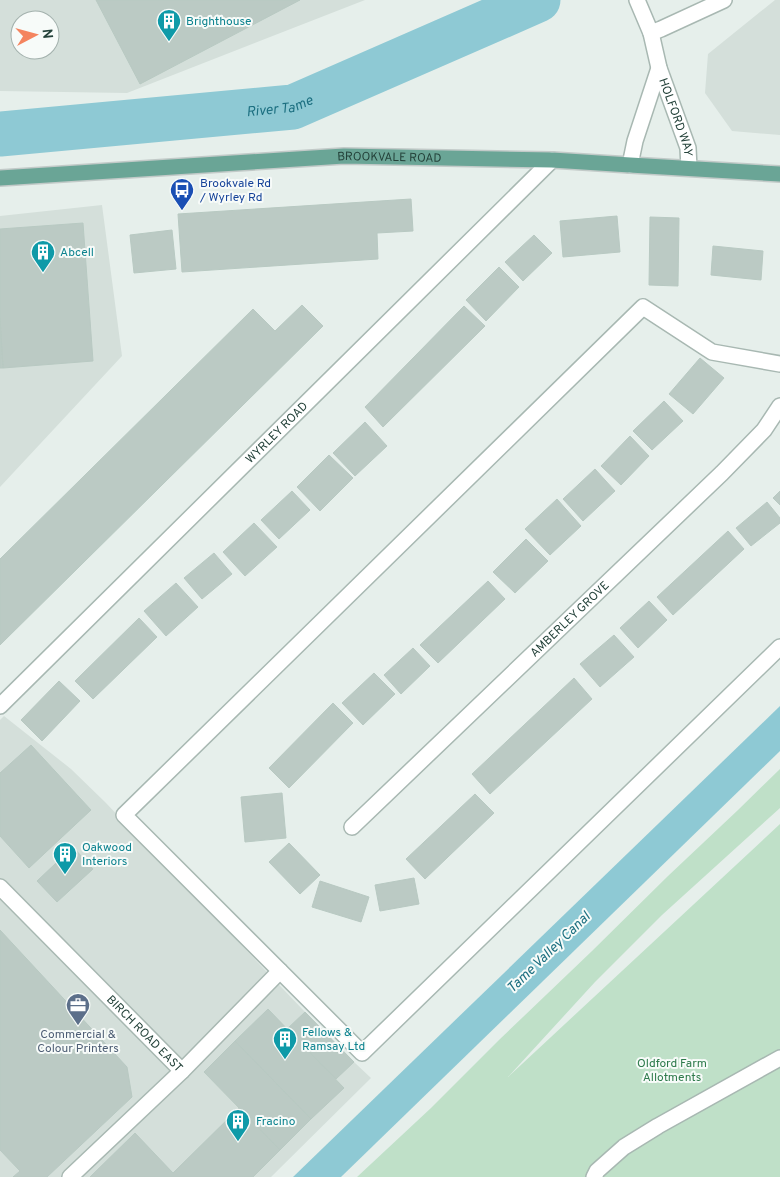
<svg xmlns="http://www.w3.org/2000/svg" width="780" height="1177" viewBox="0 0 780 1177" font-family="Overpass,sans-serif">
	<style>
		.built { fill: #d4dfda; fill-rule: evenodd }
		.green { fill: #bfe0c8 }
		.water { fill: #8ec9d4 }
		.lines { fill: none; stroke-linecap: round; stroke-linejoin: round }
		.river { stroke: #8ec9d4; stroke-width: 45 }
		.building { fill: #bbcac4; stroke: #b8c9c2 }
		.lane-casing { stroke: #a8b8b2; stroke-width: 18 }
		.street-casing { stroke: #a8b8b2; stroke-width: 18 }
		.primary-casing { stroke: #c2cac8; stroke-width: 18 }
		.lane { stroke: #fff; stroke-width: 15 }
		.street { stroke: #fff; stroke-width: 15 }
		.primary { stroke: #6aa596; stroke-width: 15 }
		.labels { text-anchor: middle; stroke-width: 4; stroke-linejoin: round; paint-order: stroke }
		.culture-label { font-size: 12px; fill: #0d838f; stroke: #f7fbf9; text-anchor: start }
		.street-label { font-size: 12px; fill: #24423a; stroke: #f7fbf9 }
		.transit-label { font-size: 12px; fill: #164399; stroke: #f7fbf9; text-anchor: start }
		.service-label { font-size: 12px; fill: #4e5e75; stroke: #f7fbf9 }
		.park-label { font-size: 12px; fill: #2d7a4b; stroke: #f7fbf9 }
		.water-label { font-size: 14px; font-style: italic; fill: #1c6f80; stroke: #f7fbf9 }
	</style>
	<rect width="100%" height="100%" fill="#e6efeb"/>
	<path class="built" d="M 0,0 L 365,0 L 127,93 L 0,91 ZM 20,20 L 50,20 L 50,50 L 20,50 Z
		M 775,0 L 780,0 L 780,135 L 732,131 L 705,93 L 708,54 Z
		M 102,205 L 122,356 L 0,487 L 0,216 Z
		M 4,716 L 71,769 L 106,803 L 305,1012 L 354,1062 L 371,1078 L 271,1177 L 0,1177 L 0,720 Z"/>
	<path class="green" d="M 780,769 L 780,808 L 662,915 L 595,982 L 508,1077 L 780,824 L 780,1177 L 357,1177 L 431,1108 L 500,1039 L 592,951 L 668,876 L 738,810 Z"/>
	<path class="water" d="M 780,706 L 780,751 L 341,1177 L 293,1177 Z"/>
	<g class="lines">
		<path class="river" id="s1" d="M 0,134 L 293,107 L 538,0"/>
	</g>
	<path class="building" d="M 96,0 L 300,0 L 140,84 Z
		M 411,199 L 413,231 L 377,233 L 378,259 L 182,272 L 178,214 Z
		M 617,216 L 620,252 L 563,257 L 560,221 Z
		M 650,217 L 679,218 L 678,286 L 649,285 Z
		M 83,223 L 93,361 L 3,368 L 0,318 L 0,229 Z
		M 172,230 L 176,269 L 134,273 L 130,235 Z
		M 534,235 L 552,253 L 523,281 L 505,262 Z
		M 713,246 L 763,251 L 761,280 L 711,275 Z
		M 499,267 L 519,287 L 486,321 L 466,300 Z
		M 302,305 L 323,326 L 0,645 L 0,559 L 253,309 L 275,331 Z
		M 464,306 L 485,326 L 383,427 L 365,407 Z
		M 0,318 L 3,368 L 0,368 Z
		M 700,358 L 724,378 L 693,414 L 669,394 Z
		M 664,401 L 683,421 L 652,450 L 633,431 Z
		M 365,422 L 387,446 L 355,476 L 333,453 Z
		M 630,436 L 649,456 L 621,485 L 601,466 Z
		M 329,455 L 353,478 L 320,511 L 297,487 Z
		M 595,469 L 615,491 L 583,521 L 563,499 Z
		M 292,491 L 310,510 L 279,539 L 261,520 Z
		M 780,491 L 780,505 L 773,498 Z
		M 557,499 L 581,526 L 550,555 L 525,529 Z
		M 767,502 L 780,518 L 780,523 L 751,546 L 736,528 Z
		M 254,523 L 277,547 L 245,576 L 223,552 Z
		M 728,531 L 744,549 L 673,615 L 657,597 Z
		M 526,539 L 548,561 L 515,593 L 493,572 Z
		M 214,553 L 232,574 L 202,599 L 184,578 Z
		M 488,581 L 505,599 L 438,663 L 420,645 Z
		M 176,583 L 198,607 L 166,636 L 144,611 Z
		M 649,601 L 667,620 L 638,648 L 620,628 Z
		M 139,618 L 157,637 L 93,699 L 75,681 Z
		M 614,635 L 634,657 L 600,687 L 580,664 Z
		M 413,648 L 430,666 L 401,694 L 384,675 Z
		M 374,673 L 395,694 L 363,725 L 342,703 Z
		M 574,678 L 592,699 L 490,794 L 472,774 Z
		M 59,681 L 80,701 L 42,741 L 21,720 Z
		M 333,703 L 353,723 L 289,788 L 269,768 Z
		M 31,745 L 91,810 L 29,868 L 0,836 L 0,773 Z
		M 282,793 L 286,838 L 245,842 L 241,797 Z
		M 475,794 L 494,813 L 425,879 L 406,859 Z
		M 289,843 L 320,875 L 300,894 L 269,862 Z
		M 73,847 L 93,869 L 57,902 L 37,881 Z
		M 414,878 L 419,904 L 380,911 L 375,885 Z
		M 320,881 L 369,897 L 361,922 L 312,907 Z
		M 0,930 L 127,1067 L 132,1097 L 47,1177 L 13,1177 L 20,1171 L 0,1150 Z
		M 268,1009 L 344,1088 L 311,1119 L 235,1041 Z
		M 305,1012 L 354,1062 L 336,1079 L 287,1029 Z
		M 235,1041 L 311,1119 L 280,1150 L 204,1072 Z
		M 239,1108 L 280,1150 L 253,1177 L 90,1177 L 135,1133 L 173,1173 Z"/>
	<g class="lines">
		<g class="lane-casing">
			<g id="lane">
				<path d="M 780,364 L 712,352 L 643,307 L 124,815 L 362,1053 L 780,647"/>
				<path id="s2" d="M 0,887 L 182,1071"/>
				<path d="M 70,1177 L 182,1071 L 280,971"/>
				<path d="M 594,1177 L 597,1171 L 624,1147 L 658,1126 L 780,1058"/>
			</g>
		</g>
		<g class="street-casing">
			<g id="street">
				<path id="s3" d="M 637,0 L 651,33 L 659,68 L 688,148 L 689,168"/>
				<path d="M 651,33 L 661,29 L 724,0"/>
				<path d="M 630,165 L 635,141 L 659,68"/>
				<path id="s4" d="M 0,706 L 552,160"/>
				<path id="s5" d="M 352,827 L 722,473 L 764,430 L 780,406"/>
			</g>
		</g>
		<g class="primary-casing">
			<g id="primary">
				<path id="s6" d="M 0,178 L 344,156 L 552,160 L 630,165 L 780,174"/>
			</g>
		</g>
		<use href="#lane" class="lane"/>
		<use href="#street" class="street"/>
		<use href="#primary" class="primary"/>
	</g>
	<defs>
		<g id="building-pin" transform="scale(1.25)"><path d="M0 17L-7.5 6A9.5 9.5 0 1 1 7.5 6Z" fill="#0f9aa8" stroke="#f7fbf9"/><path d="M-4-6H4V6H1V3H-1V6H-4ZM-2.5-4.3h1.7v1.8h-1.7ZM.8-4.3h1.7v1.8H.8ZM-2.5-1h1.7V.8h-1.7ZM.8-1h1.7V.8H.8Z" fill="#fff"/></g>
		<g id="bus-pin" transform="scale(1.25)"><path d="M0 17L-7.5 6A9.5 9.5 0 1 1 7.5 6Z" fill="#1a4fb4" stroke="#f7fbf9"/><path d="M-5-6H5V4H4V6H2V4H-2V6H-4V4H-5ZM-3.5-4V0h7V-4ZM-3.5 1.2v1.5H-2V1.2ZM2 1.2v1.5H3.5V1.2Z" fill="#fff"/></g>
		<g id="office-pin" transform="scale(1.25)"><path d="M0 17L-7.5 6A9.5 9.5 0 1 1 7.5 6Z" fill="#5c6f8a" stroke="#f7fbf9"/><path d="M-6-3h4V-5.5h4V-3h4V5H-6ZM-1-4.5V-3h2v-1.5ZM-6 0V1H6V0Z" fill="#fff"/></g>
	</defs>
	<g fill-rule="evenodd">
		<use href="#building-pin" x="169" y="21"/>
		<use href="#bus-pin" x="182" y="190"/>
		<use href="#building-pin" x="43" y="252"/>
		<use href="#building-pin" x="65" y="854"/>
		<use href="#office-pin" x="78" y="1005"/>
		<use href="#building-pin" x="285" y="1039"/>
		<use href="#building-pin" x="238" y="1121"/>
	</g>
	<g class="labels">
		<g class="culture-label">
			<text x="186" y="25">Brighthouse</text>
			<text x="60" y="256">Abcell</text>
			<text x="82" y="851">Oakwood<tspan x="82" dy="14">Interiors</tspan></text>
			<text x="302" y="1036">Fellows &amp;<tspan x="302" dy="14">Ramsay Ltd</tspan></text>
			<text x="256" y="1125">Fracino</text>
		</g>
		<g class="street-label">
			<text dy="4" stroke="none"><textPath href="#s3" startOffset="124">HOLFORD WAY</textPath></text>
			<text dy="4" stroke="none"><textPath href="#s6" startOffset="390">BROOKVALE ROAD</textPath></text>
			<text dy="4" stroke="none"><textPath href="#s4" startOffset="389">WYRLEY ROAD</textPath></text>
			<text dy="4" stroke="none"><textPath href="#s5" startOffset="301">AMBERLEY GROVE</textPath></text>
			<text dy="4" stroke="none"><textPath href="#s2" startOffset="206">BIRCH ROAD EAST</textPath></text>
		</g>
		<g class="transit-label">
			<text x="200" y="187">Brookvale Rd<tspan x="200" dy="14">/ Wyrley Rd</tspan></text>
		</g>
		<g class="service-label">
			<text x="78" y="1038">Commercial &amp;<tspan x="78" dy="14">Colour Printers</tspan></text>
		</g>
		<g class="park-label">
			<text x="672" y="1067">Oldford Farm<tspan x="672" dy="14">Allotments</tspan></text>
		</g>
		<g class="water-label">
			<text dy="5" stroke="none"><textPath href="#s1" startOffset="281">River Tame</textPath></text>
			<text transform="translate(548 952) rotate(-44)" y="5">Tame Valley Canal</text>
		</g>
	</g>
	<g transform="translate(35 35) rotate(84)"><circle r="24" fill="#f7fbf9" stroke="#a3b1ad"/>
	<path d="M0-4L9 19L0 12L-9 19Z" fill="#f4845f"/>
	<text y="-8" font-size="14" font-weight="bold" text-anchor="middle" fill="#24423a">N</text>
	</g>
</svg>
